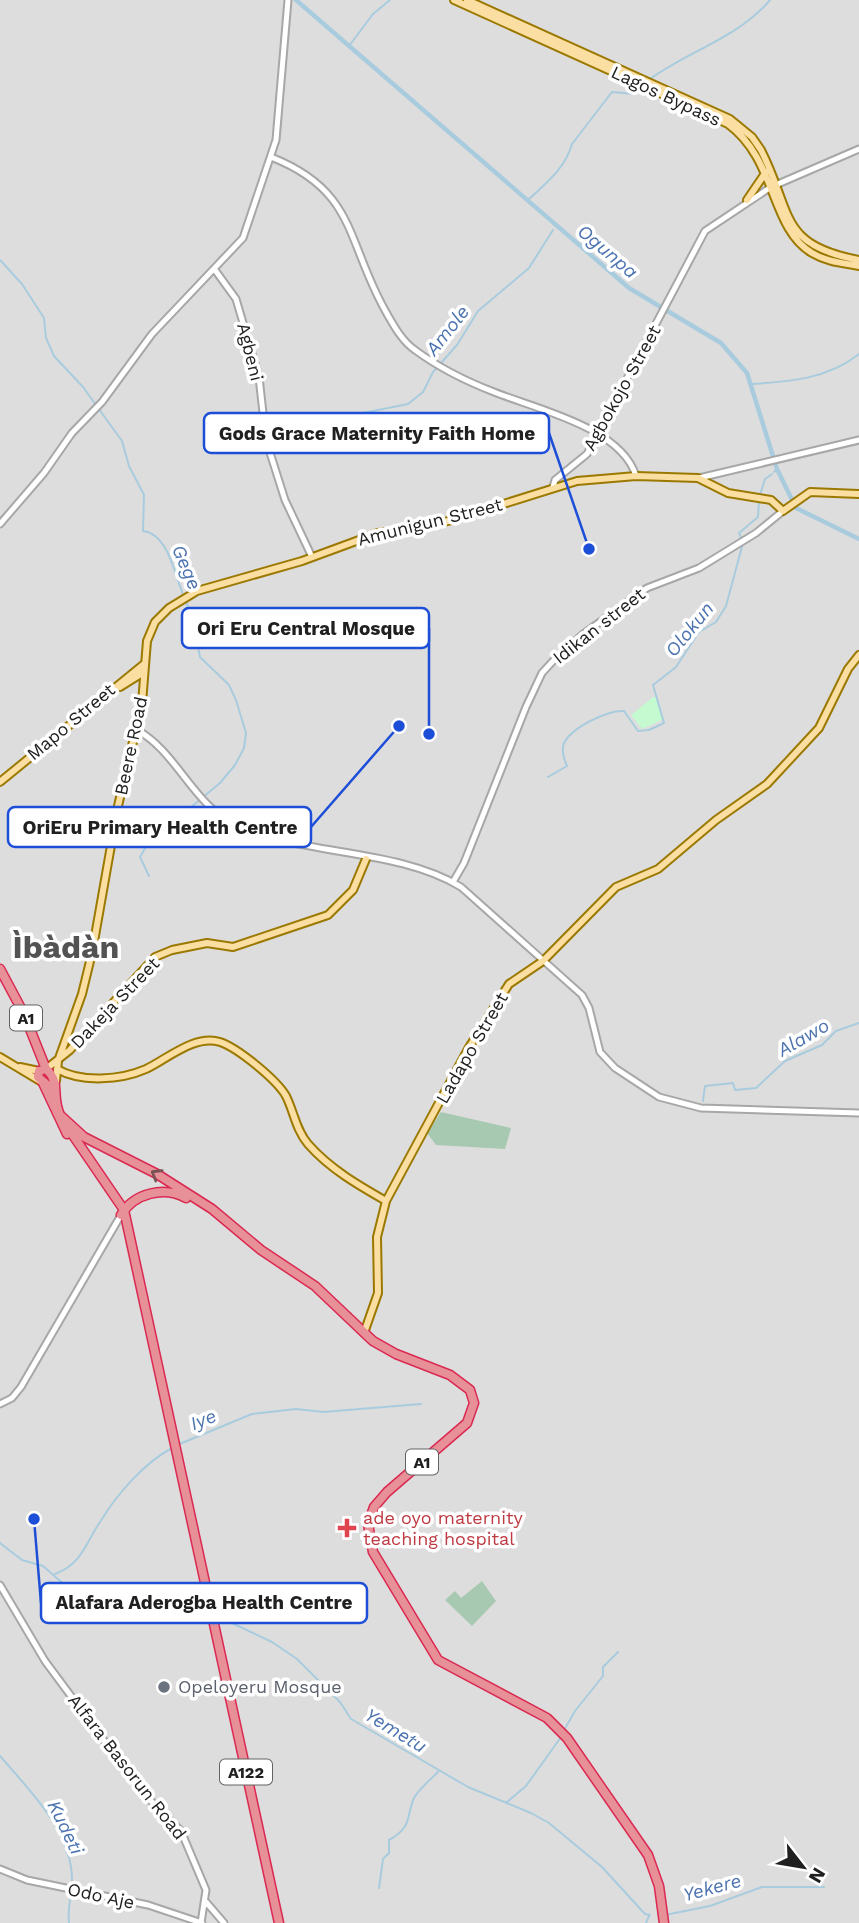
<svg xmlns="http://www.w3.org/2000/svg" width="859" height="1923" viewBox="0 0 859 1923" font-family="'Work Sans',sans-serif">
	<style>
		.residential { fill: #dedddd }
		.cemetery { fill: #a8c9b1 }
		.park { fill: #c5f9cf }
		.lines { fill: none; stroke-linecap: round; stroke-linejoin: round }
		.stream { stroke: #a8ccde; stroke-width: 2 }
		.canal { stroke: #a8ccde; stroke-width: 4.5 }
		.minor-casing { stroke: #a7a7a7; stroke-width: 9 }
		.major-casing { stroke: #9b7901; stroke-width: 10 }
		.highway-casing { stroke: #da2952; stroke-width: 11 }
		.minor { stroke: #fff; stroke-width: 5 }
		.major { stroke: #fbdea1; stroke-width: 6 }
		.highway { stroke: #e79097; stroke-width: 8 }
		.oneway { stroke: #7a5256 }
		.health-dot { fill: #e0444e; stroke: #fff; stroke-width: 2.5 }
		.worship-dot { fill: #6b7280; stroke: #fff; stroke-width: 2.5 }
		.labels { text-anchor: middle; stroke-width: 7; stroke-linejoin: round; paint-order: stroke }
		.shield { fill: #fff; stroke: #636363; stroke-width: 2 }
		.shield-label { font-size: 16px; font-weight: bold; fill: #202020 }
		.street-label { font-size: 18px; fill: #202020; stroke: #fff }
		.health-label { font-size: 18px; fill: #be3a42; stroke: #fff; text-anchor: start }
		.worship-label { font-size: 18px; fill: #5b616d; stroke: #fff; text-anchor: start }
		.water-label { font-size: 19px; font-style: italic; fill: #4c73b0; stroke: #fff }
		.town-label { font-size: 32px; font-weight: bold; fill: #535353; stroke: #fff }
		.leader { fill: none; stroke: #1d4ed8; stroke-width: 2.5 }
		.callout-dot { fill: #1d4ed8; stroke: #fff; stroke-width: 2.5 }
		.callout { fill: #fff; stroke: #1d4ed8; stroke-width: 2.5 }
		.callout-label { font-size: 19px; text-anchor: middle; font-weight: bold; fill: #202020 }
	</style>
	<rect width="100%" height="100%" fill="#f1eee7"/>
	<path class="residential" d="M 0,0 L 859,0 L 859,1923 L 0,1923 Z"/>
	<path class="cemetery" d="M 441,1112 L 511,1128 L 505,1149 L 436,1145 L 427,1133 Z
		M 482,1581 L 496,1601 L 472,1626 L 445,1600 L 455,1591 L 461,1598 Z"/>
	<path class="park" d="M 653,697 L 657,697 L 664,719 L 642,729 L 631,715 Z"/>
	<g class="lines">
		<path class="stream" d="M 349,46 L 373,14 L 390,0
			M 650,79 C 689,51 739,37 770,0
			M 528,200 C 545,184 565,169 572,144 L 612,92 L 634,94 L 638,91
			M 0,260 L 22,284 L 44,318 L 46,338 L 54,356 L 83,387 L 122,441 L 129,466 L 144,495 L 143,531 C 169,534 175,577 184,597
			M 750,384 C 788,382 828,379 859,354
			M 348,416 L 408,404 L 423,392 L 433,372 L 457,345 L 478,311 L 529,268 L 553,230
			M 774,472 L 777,469
			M 760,495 L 765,479 L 772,474
			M 741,538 L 739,533 L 758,517 L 759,501
			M 548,777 L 567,766 C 564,759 561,750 564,743 C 572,727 608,710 624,711 L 638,731 L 649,730 L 664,723 L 653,685 L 676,667 L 699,632 L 716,622 L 726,606 L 743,543
			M 149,876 L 140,857 L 148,843 L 220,783 L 235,765 L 244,748 L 246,733 L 236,700 L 229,685 L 200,657 L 192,616 L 186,602
			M 703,1101 L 705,1086 L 733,1083 L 735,1090 L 756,1088 L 785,1061 L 822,1045 L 836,1031 L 859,1023
			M 177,1445 L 252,1414 L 296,1409 L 323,1412 L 421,1404
			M 0,1543 L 22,1560 L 43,1566 L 67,1587 L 131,1591 L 151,1596 L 171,1606 L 208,1614
			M 55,1574 C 82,1564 85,1544 100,1522 C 117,1494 144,1463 172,1448
			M 217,1616 L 272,1642 L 297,1659 L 340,1702 L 351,1719 L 468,1787 L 531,1813 L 549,1823 L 602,1867 L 645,1914 L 650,1915
			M 563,1732 L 575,1711 L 603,1676 L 603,1667 L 618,1652
			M 0,1756 C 29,1790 72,1831 72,1880 C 72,1895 67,1908 69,1923
			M 507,1802 L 526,1786 L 561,1737
			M 379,1888 L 383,1859 L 389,1853 L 389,1840 C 413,1827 406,1816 414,1798 C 419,1789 431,1779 438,1772
			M 665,1915 L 710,1906 L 762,1887 L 824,1887
			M 646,1923 L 649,1916"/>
		<path class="canal" d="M 296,0 L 629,288 L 721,343 L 747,373 L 777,469 L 796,508 L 859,539"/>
		<g class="minor-casing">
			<path id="minor" d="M 271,157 C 357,191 346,242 386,312 C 394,326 402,341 415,350 C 438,367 468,382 494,392 C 536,409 621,427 636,476
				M 215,270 L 236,299 L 259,377 L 266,440 L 285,500 L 312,557
				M 699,478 L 859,440
				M 553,487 L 555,480 L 587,454 L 705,231 L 771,187 L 859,149
				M 0,524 L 44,473 L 72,433 L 102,402 L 152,334 L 243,238 L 276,140 L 288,0
				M 137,730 C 177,752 193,805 236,825 C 302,856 397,848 461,887 L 582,995 L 589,1008 L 600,1052 L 615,1068 L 659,1097 L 701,1108 L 859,1113
				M 453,882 L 464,863 L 526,707 L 542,673 L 553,661 L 582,635 L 647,588 L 699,568 L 756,533 L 783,511
				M 0,1404 L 12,1398 L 21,1387 L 121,1215
				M 0,1585 L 45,1661 L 108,1746 L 144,1794 L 181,1831 L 206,1890 L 201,1923
				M 0,1869 L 27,1880 L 148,1905 L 202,1923
				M 206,1902 L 224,1923"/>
		</g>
		<g class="major-casing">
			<path id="major" d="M 454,0 L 728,124 C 777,160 770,228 812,253 C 827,262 843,263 859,266
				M 467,0 L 730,119 L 752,137 L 761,150 C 793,213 778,245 859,260
				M 747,200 L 766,172
				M 120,687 L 144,672
				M 0,782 L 144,664
				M 0,1057 L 40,1081
				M 20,1067 L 39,1071
				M 46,1069 L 70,1050 L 155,957 L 172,950 L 207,943 L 233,947 L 328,915 L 353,890 L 366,859
				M 57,1069 C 81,1083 121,1080 146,1069 C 167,1059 195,1034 220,1042 C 238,1048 277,1080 286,1096 C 294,1112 296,1130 308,1144 C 330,1169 358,1185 386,1201
				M 56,1081 L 58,1061 L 82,994 L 92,953 L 118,806 L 142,703 L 147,641 L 155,622 L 169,608 L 197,591 L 302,561 L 378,533 L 416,529 L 452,520 L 577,481 L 636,476 L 698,478 L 728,493 L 771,500 L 783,511 L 810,492 L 859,494
				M 364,1333 L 378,1293 L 377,1237 L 386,1201 L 468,1049 L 509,984 L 543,961 L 616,887 L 658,869 L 716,820 L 767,784 L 819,728 L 848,669 L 859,655"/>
		</g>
		<g class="highway-casing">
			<path id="highway" d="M 0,969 L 24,1014 L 46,1069
				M 43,1083 L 67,1134
				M 55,1085 L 51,1088 L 38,1077 L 39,1071 L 46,1069 C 62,1083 50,1097 61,1117
				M 60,1115 L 84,1137 L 157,1174 L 212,1209 L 261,1250 L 315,1286 L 373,1341 L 396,1354 L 450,1375 L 470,1390 L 474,1403 L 467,1423 L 387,1492 L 374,1507 L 368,1524 L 373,1552 L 438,1660 L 547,1718 L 567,1738 L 648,1855 L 659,1886 L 664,1923
				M 68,1128 L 124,1210 L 279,1923
				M 121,1215 C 134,1193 164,1186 186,1198"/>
		</g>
		<use href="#minor" class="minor"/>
		<use href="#major" class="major"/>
		<use href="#highway" class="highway"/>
	</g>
	<defs><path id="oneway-chevron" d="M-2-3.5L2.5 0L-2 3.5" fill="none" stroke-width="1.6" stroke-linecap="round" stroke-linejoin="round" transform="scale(1.75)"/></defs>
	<use class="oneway" href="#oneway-chevron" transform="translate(156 1174) rotate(-149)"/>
	<path class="health-dot" d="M343.5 1517.5h7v7h7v7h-7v7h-7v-7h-7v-7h7z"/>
	<circle class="worship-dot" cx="164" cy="1687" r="7"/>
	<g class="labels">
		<g class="shield">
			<rect x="10" y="1005.5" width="32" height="25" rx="5"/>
			<rect x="406" y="1449.5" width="32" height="25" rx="5"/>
			<rect x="220" y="1759.5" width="52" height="25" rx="5"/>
		</g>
		<g class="shield-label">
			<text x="26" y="1024">A1</text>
			<text x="422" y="1468">A1</text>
			<text x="246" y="1778">A122</text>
		</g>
		<g class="street-label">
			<text transform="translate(666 96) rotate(25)" y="6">Lagos Bypass</text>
			<text transform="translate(250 352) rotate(76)" y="6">Agbeni</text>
			<text transform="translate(622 388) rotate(-61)" y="6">Agbokojo Street</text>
			<text transform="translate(430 522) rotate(-14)" y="6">Amunigun Street</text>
			<text transform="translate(599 626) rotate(-38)" y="6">Idikan street</text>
			<text transform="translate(71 722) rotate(-40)" y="6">Mapo Street</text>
			<text transform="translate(131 746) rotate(-78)" y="6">Beere Road</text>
			<text transform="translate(115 1003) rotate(-46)" y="6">Dakeja Street</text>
			<text transform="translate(472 1048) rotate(-60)" y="6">Ladapo Street</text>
			<text transform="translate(127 1767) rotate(52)" y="6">Alfara Basorun Road</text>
			<text transform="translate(101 1896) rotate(12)" y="6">Odo Aje</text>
		</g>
		<g class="health-label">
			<text x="363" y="1524">ade oyo maternity<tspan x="363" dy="21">teaching hospital</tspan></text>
		</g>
		<g class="worship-label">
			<text x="178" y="1693">Opeloyeru Mosque</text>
		</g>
		<g class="water-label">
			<text transform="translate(608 251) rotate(40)" y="7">Ogunpa</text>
			<text transform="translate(447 330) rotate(-52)" y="7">Amole</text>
			<text transform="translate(187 567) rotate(67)" y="7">Gege</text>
			<text transform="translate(689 629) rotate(-51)" y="7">Olokun</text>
			<text transform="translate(803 1037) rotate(-30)" y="7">Alawo</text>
			<text transform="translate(203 1419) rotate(-22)" y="7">Iye</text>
			<text transform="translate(396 1730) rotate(31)" y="7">Yemetu</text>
			<text transform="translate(66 1827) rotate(64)" y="7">Kudeti</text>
			<text transform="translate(712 1887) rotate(-15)" y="7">Yekere</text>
		</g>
		<g class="town-label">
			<text x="66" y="958">Ìbàdàn</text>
		</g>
	</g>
	<path class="leader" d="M589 549L549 433M429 734L429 628M399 726L311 827M34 1519L41 1603"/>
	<g class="callout-dot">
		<circle cx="589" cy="549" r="7"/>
		<circle cx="429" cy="734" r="7"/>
		<circle cx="399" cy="726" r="7"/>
		<circle cx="34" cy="1519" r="7"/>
	</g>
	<g class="callout">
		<rect x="204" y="413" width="345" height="40" rx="7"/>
		<rect x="182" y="608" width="247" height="40" rx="7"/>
		<rect x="8" y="807" width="303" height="40" rx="7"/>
		<rect x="41" y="1583" width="326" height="40" rx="7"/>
	</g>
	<g class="callout-label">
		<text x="377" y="440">Gods Grace Maternity Faith Home</text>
		<text x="306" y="635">Ori Eru Central Mosque</text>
		<text x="160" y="834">OriEru Primary Health Centre</text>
		<text x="204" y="1609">Alafara Aderogba Health Centre</text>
	</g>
	<g transform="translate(803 1867) rotate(121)" stroke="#ffffff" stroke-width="5" paint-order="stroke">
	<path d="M0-5L12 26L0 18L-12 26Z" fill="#202020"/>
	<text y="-10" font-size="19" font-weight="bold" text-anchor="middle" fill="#202020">N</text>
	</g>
</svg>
